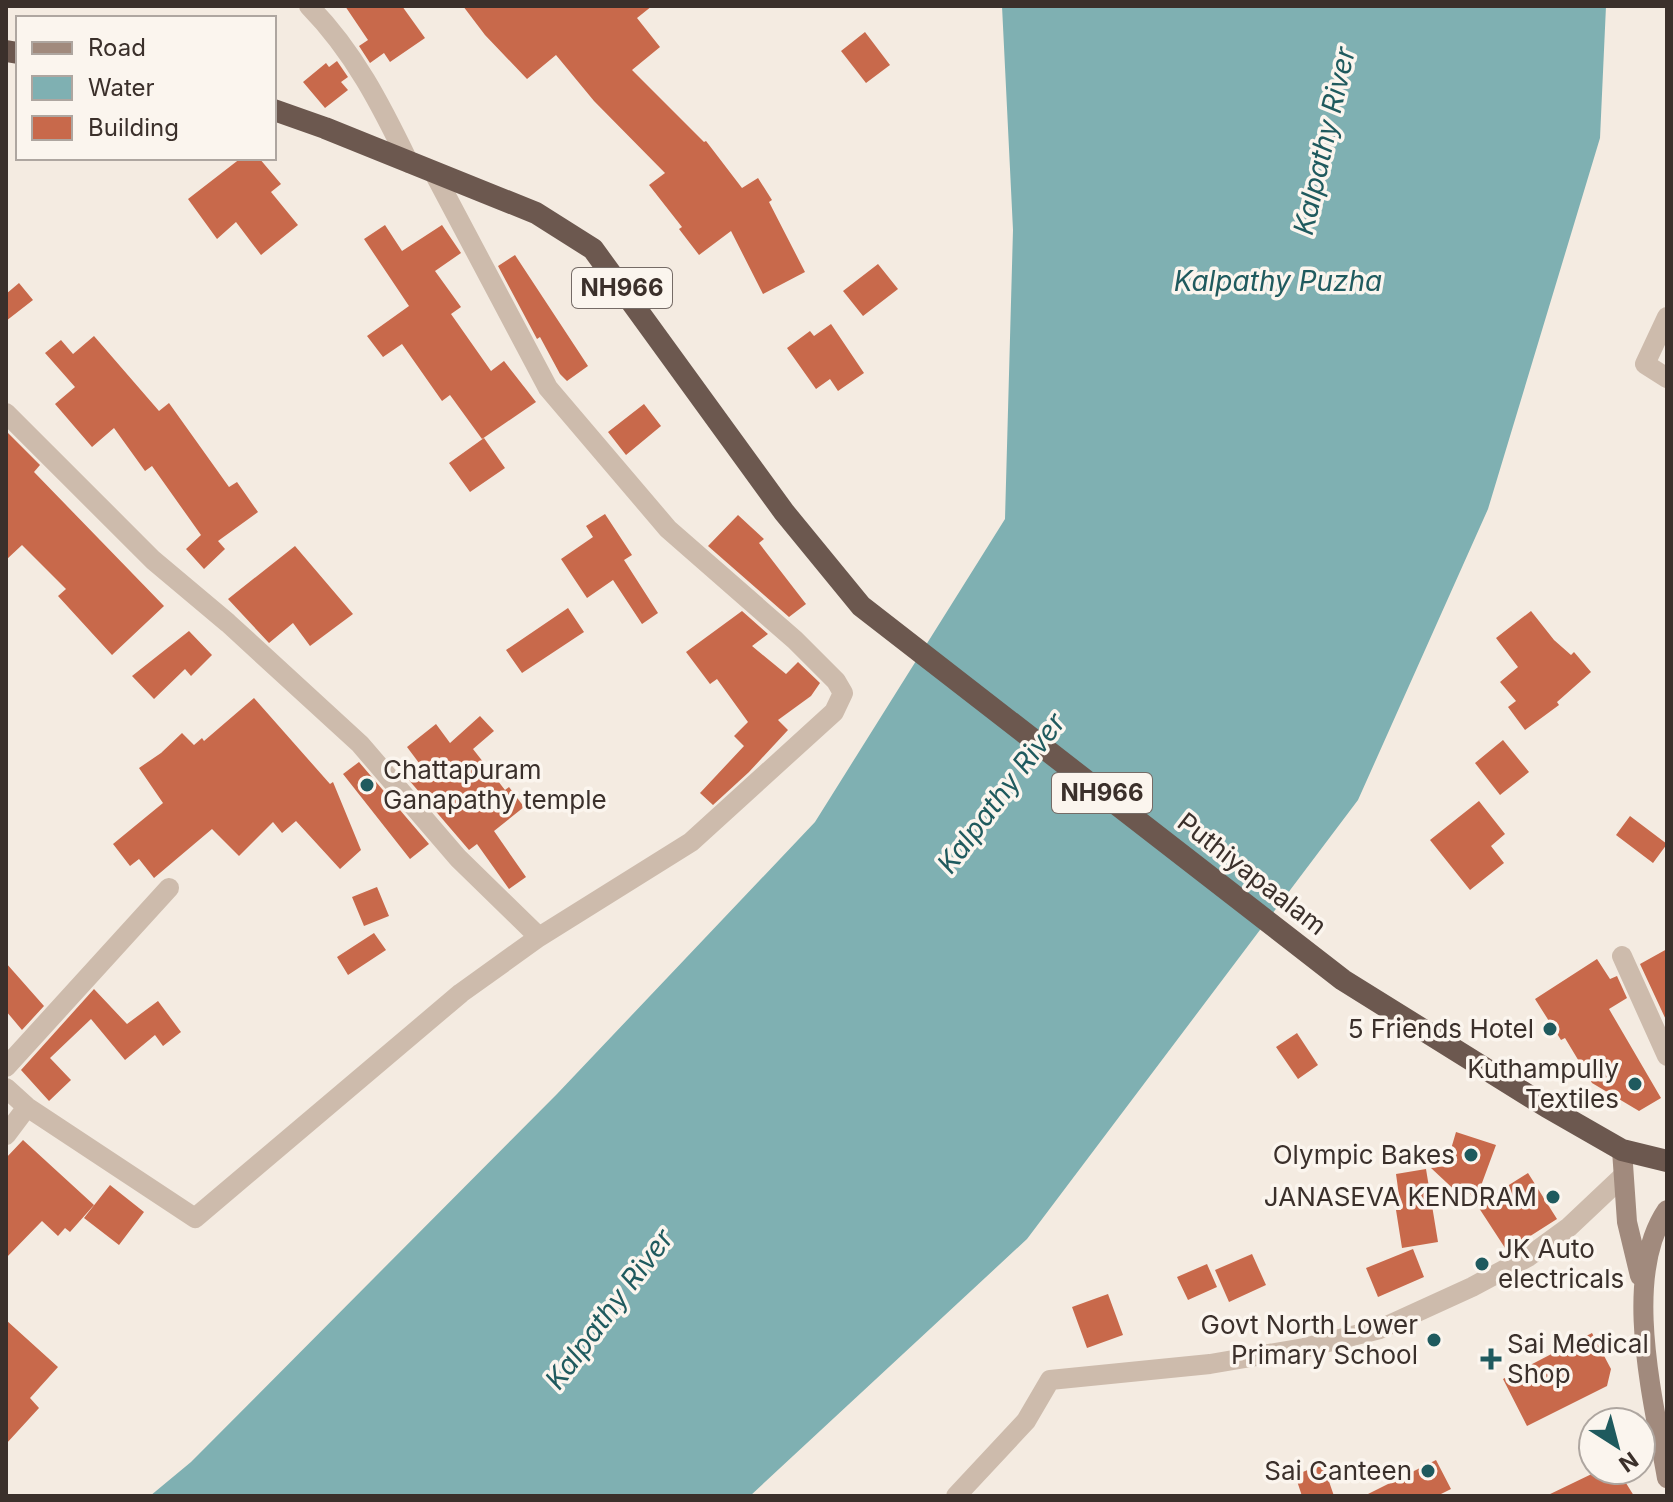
<svg xmlns="http://www.w3.org/2000/svg" width="1673" height="1502" viewBox="0 0 1673 1502" font-family="Inter,sans-serif">
	<style>
		.water { fill: #7fb0b2 }
		.building { fill: #c8694b }
		.lines { fill: none; stroke-linecap: round; stroke-linejoin: round }
		.minor { stroke: #cdbbac; stroke-width: 20 }
		.secondary { stroke: #a18a7d; stroke-width: 20 }
		.trunk { stroke: #6c584f; stroke-width: 22 }
		.poi-dot { fill: #1f5a5e; stroke: #fbf5ee; stroke-width: 3 }
		.labels { text-anchor: middle; stroke-width: 7; stroke-linejoin: round; paint-order: stroke }
		.shield { fill: #fbf5ee; stroke: #756b66; stroke-width: 2 }
		.shield-label { font-size: 24px; font-weight: bold; fill: #3b302b }
		.poi-label { font-size: 26px; fill: #3b302b; stroke: #fbf5ee; text-anchor: end }
		.street-label { font-size: 26px; fill: #3b302b; stroke: #fbf5ee }
		.water-label { font-size: 28px; font-style: italic; fill: #1f5a5e; stroke: #fbf5ee }
	</style>
	<rect width="100%" height="100%" fill="#f4ebe1"/>
	<path class="water" d="M 1002,6 L 1606,6 L 1600,138 L 1488,509 L 1358,800 L 1027,1239 L 750,1496 L 150,1496 L 191,1462 L 557,1094 L 815,822 L 1005,519 L 1013,230 Z"/>
	<path class="building" d="M 345,6 L 402,6 L 425,38 L 390,62 L 384,53 L 370,63 L 359,46 L 368,40 Z
		M 463,6 L 652,6 L 637,18 L 660,47 L 632,70 L 704,142 L 706,141 L 742,188 L 758,178 L 772,200 L 769,202 L 805,272 L 763,294 L 731,231 L 699,255 L 679,229 L 682,227 L 649,185 L 665,173 L 594,101 L 556,55 L 527,79 L 485,35 Z
		M 865,32 L 890,65 L 866,83 L 841,51 Z
		M 337,61 L 348,77 L 341,82 L 348,90 L 325,108 L 303,82 L 326,63 L 329,67 Z
		M 241,158 L 259,158 L 281,184 L 271,192 L 298,225 L 261,255 L 236,222 L 217,239 L 188,199 Z
		M 385,225 L 402,251 L 442,225 L 461,253 L 435,271 L 461,307 L 451,314 L 491,371 L 504,361 L 536,402 L 482,439 L 450,395 L 442,401 L 402,344 L 383,357 L 367,336 L 409,306 L 364,239 Z
		M 515,255 L 588,366 L 567,381 L 560,374 L 540,337 L 537,339 L 498,266 Z
		M 878,264 L 898,289 L 863,316 L 843,291 Z
		M 19,283 L 33,300 L 6,321 L 6,294 Z
		M 831,324 L 864,373 L 838,391 L 830,379 L 816,389 L 787,348 L 810,331 L 814,336 Z
		M 94,336 L 159,411 L 169,403 L 229,487 L 237,482 L 258,512 L 218,541 L 225,549 L 204,569 L 186,549 L 201,535 L 152,466 L 145,471 L 114,428 L 92,447 L 55,404 L 75,387 L 45,353 L 61,340 L 73,354 Z
		M 644,404 L 661,426 L 626,455 L 608,432 Z
		M 6,431 L 40,465 L 34,472 L 164,606 L 112,655 L 58,596 L 66,589 L 22,545 L 6,560 Z
		M 484,438 L 505,468 L 470,492 L 449,463 Z
		M 605,514 L 632,555 L 624,560 L 658,613 L 642,624 L 613,580 L 587,598 L 561,559 L 593,537 L 586,526 Z
		M 738,515 L 764,539 L 759,543 L 806,604 L 789,617 L 708,546 Z
		M 295,546 L 353,614 L 310,646 L 293,623 L 269,643 L 228,599 Z
		M 568,608 L 584,632 L 522,673 L 506,650 Z
		M 742,611 L 768,634 L 752,646 L 786,674 L 798,662 L 820,683 L 811,696 L 778,720 L 788,730 L 749,772 L 713,805 L 700,793 L 744,746 L 734,736 L 748,722 L 717,679 L 710,684 L 686,652 Z
		M 1531,611 L 1554,640 L 1571,655 L 1574,652 L 1591,672 L 1557,702 L 1559,705 L 1525,730 L 1508,707 L 1516,701 L 1500,682 L 1518,667 L 1496,638 Z
		M 189,631 L 212,655 L 191,676 L 185,669 L 154,699 L 132,676 Z
		M 254,698 L 330,784 L 333,782 L 361,850 L 340,869 L 296,821 L 282,833 L 273,822 L 239,856 L 212,829 L 154,878 L 139,859 L 130,866 L 113,844 L 163,803 L 139,768 L 161,753 L 182,733 L 194,745 L 202,738 L 204,741 Z
		M 480,716 L 494,731 L 473,749 L 505,790 L 509,787 L 524,807 L 494,831 L 526,877 L 509,889 L 477,844 L 469,850 L 408,779 L 422,767 L 407,747 L 436,724 L 450,743 Z
		M 1503,740 L 1529,772 L 1500,795 L 1475,763 Z
		M 359,762 L 429,844 L 410,859 L 343,774 Z
		M 1479,801 L 1505,834 L 1491,846 L 1504,863 L 1470,890 L 1430,840 Z
		M 1630,816 L 1667,844 L 1653,863 L 1616,835 Z
		M 377,887 L 389,916 L 364,926 L 352,897 Z
		M 374,933 L 386,950 L 348,975 L 337,957 Z
		M 1667,949 L 1667,1022 L 1640,964 Z
		M 1597,959 L 1610,979 L 1617,976 L 1627,998 L 1609,1009 L 1661,1098 L 1639,1111 L 1592,1083 L 1565,1038 L 1561,1040 L 1535,999 Z
		M 6,963 L 44,1006 L 22,1030 L 6,1011 Z
		M 94,989 L 127,1024 L 158,1001 L 181,1032 L 163,1046 L 155,1035 L 125,1060 L 91,1019 L 50,1058 L 71,1080 L 49,1101 L 21,1070 Z
		M 1297,1033 L 1318,1065 L 1298,1079 L 1276,1047 Z
		M 1456,1132 L 1496,1145 L 1475,1202 L 1468,1190 L 1461,1196 L 1431,1168 L 1446,1166 Z
		M 23,1140 L 94,1205 L 70,1232 L 65,1228 L 58,1236 L 42,1221 L 6,1258 L 6,1158 Z
		M 1426,1169 L 1438,1242 L 1402,1248 L 1396,1210 L 1401,1210 L 1396,1174 Z
		M 1528,1173 L 1557,1219 L 1507,1251 L 1477,1205 Z
		M 110,1185 L 144,1212 L 119,1245 L 84,1218 Z
		M 1413,1249 L 1424,1277 L 1378,1297 L 1366,1268 Z
		M 1252,1254 L 1266,1285 L 1229,1302 L 1215,1270 Z
		M 1207,1264 L 1217,1287 L 1188,1300 L 1177,1277 Z
		M 1108,1294 L 1123,1335 L 1087,1348 L 1072,1307 Z
		M 6,1320 L 58,1367 L 30,1398 L 39,1408 L 6,1444 Z
		M 1592,1333 L 1611,1369 L 1607,1386 L 1527,1426 L 1503,1379 Z
		M 1436,1460 L 1451,1489 L 1437,1496 L 1364,1496 Z
		M 1323,1464 L 1334,1496 L 1302,1496 L 1295,1475 Z
		M 1600,1470 L 1618,1470 L 1634,1496 L 1546,1496 Z"/>
	<g class="lines">
		<path class="minor" d="M 309,6 C 354,52 381,105 409,163
			M 1667,317 L 1645,364 L 1667,378
			M 6,413 L 153,560 L 228,623 L 360,744 L 458,858 L 539,937
			M 1622,956 L 1667,1056
			M 6,1067 L 169,888
			M 6,1088 L 27,1107 L 195,1218 L 461,993 L 539,937 L 691,842 L 834,712 L 843,693 L 836,681 L 795,640 L 668,529 L 548,388 L 434,173
			M 6,1135 L 27,1107
			M 956,1496 L 1026,1421 L 1050,1380 L 1210,1364 L 1304,1348 L 1380,1329 L 1472,1287 L 1528,1257 L 1569,1227 L 1622,1177"/>
		<path class="secondary" d="M 1622,1150 L 1627,1222 L 1640,1276
			M 1667,1210 C 1621,1277 1654,1402 1667,1478"/>
		<path class="trunk" d="M 6,51 L 18,53
			M 274,110 L 325,128 L 536,213 L 593,249 L 784,512 L 861,606 L 1343,980 L 1547,1107 L 1622,1150 L 1667,1161"/>
	</g>
	<g class="poi-dot">
		<circle cx="367" cy="785" r="8"/>
		<circle cx="1550" cy="1029" r="8"/>
		<circle cx="1635" cy="1084" r="8"/>
		<circle cx="1471" cy="1155" r="8"/>
		<circle cx="1553" cy="1197" r="8"/>
		<circle cx="1482" cy="1264" r="8"/>
		<circle cx="1434" cy="1340" r="8"/>
		<path d="M1487 1347h8v8h8v8h-8v8h-8v-8h-8v-8h8z"/>
		<circle cx="1428" cy="1471" r="8"/>
	</g>
	<g class="labels">
		<g class="shield">
			<rect x="572" y="268" width="100" height="40" rx="6"/>
			<rect x="1052" y="773" width="100" height="40" rx="6"/>
		</g>
		<g class="shield-label">
			<text x="622" y="296">NH966</text>
			<text x="1102" y="801">NH966</text>
		</g>
		<g class="poi-label">
			<text x="383" y="779" text-anchor="start">Chattapuram<tspan x="383" dy="30">Ganapathy temple</tspan></text>
			<text x="1534" y="1038">5 Friends Hotel</text>
			<text x="1619" y="1078">Kuthampully<tspan x="1619" dy="30">Textiles</tspan></text>
			<text x="1455" y="1164">Olympic Bakes</text>
			<text x="1537" y="1206">JANASEVA KENDRAM</text>
			<text x="1498" y="1258" text-anchor="start">JK Auto<tspan x="1498" dy="30">electricals</tspan></text>
			<text x="1418" y="1334">Govt North Lower<tspan x="1418" dy="30">Primary School</tspan></text>
			<text x="1507" y="1353" text-anchor="start">Sai Medical<tspan x="1507" dy="30">Shop</tspan></text>
			<text x="1412" y="1480">Sai Canteen</text>
		</g>
		<g class="street-label">
			<text transform="translate(1252 874) rotate(38)" y="9">Puthiyapaalam</text>
		</g>
		<g class="water-label">
			<text transform="translate(1324 141) rotate(-77)" y="10">Kalpathy River</text>
			<text x="1278" y="291">Kalpathy Puzha</text>
			<text transform="translate(1001 793) rotate(-53)" y="10">Kalpathy River</text>
			<text transform="translate(609 1309) rotate(-53)" y="10">Kalpathy River</text>
		</g>
	</g>
	<rect width="1673" height="1502" fill="none" stroke="#3b302b" stroke-width="16"/>
	<rect x="16" y="16" width="260" height="144" fill="#fbf5ee" stroke="#aea6a0" stroke-width="2"/>
	<rect x="32" y="42" width="40" height="12" fill="#a18a7d" stroke="#aea6a0" stroke-width="2"/>
	<text x="88" y="56" font-size="24" fill="#3b302b">Road</text>
	<rect x="32" y="76" width="40" height="24" fill="#7fb0b2" stroke="#aea6a0" stroke-width="2"/>
	<text x="88" y="96" font-size="24" fill="#3b302b">Water</text>
	<rect x="32" y="116" width="40" height="24" fill="#c8694b" stroke="#aea6a0" stroke-width="2"/>
	<text x="88" y="136" font-size="24" fill="#3b302b">Building</text>
	<g transform="translate(1617 1446) rotate(144)"><circle r="38" fill="#fbf5ee" stroke="#aea6a0" stroke-width="2"/>
	<path d="M0-6L14 30L0 20L-14 30Z" fill="#1f5a5e"/>
	<text y="-12" font-size="22" font-weight="bold" text-anchor="middle" fill="#3b302b">N</text>
	</g>
</svg>
